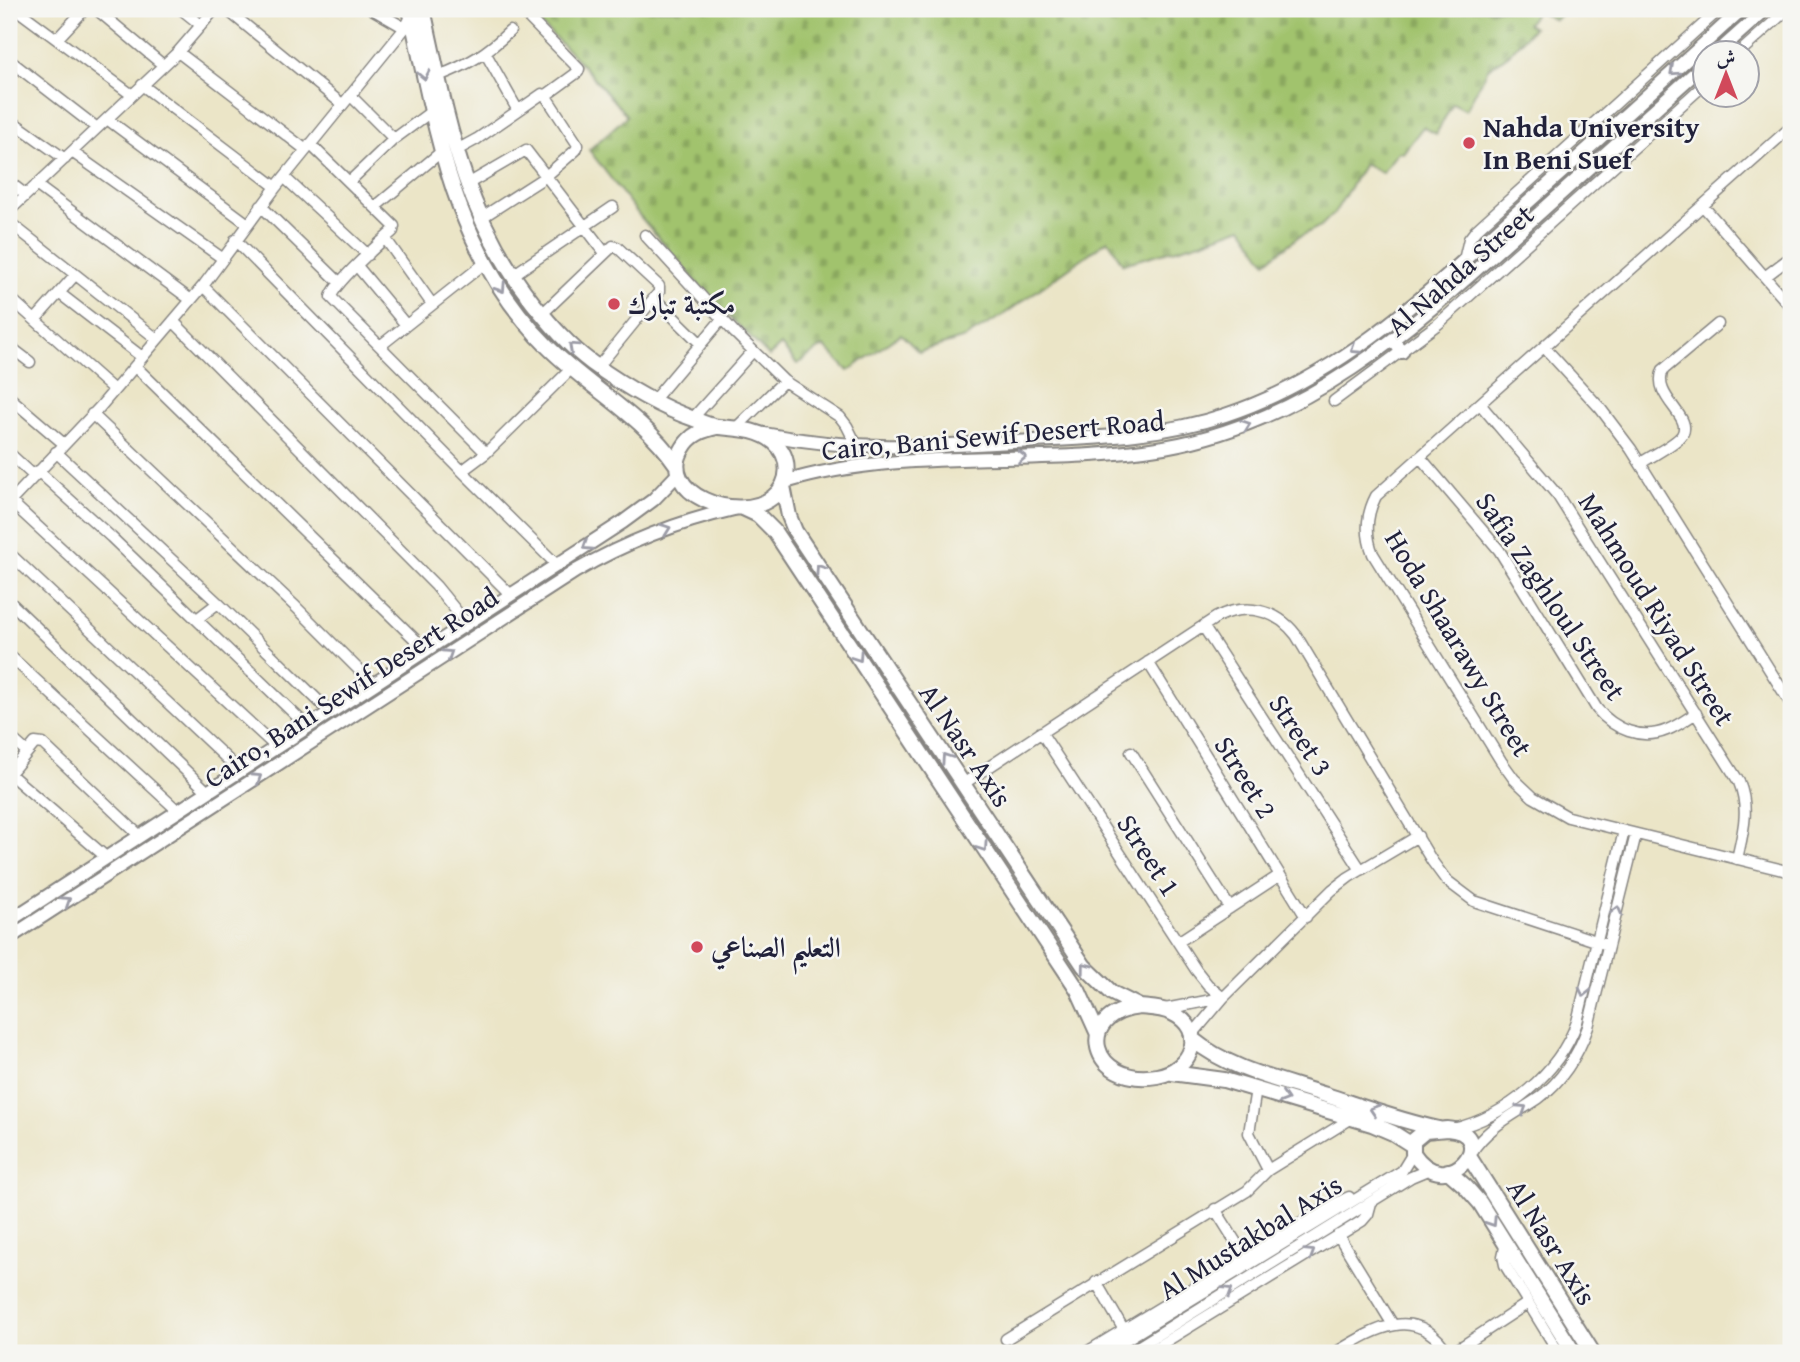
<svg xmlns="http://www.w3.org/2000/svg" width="1800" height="1362" viewBox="0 0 1800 1362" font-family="'Gentium Book Plus',Amiri,serif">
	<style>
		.cemetery { fill: url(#cemetery-stones); stroke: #627254; stroke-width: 2 }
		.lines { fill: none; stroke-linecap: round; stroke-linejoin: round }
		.minor-casing { stroke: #868481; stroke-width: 13 }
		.major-casing { stroke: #868481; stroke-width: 16 }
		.highway-casing { stroke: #868481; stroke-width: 18 }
		.minor { stroke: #fff; stroke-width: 10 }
		.major { stroke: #fff; stroke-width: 12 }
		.highway { stroke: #fff; stroke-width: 14 }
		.oneway { stroke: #9c9ca7 }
		.poi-dot { fill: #d1495b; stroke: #f6f6f2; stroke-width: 2.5 }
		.labels { text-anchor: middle; stroke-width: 5; stroke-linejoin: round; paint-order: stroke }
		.poi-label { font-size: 28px; font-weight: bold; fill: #22223b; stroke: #f6f6f2; text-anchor: start }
		.street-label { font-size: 28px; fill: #22223b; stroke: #f6f6f2 }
	</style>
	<defs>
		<pattern id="cemetery-stones" width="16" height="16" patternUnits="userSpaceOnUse" patternTransform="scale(1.75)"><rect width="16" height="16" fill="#a1c36d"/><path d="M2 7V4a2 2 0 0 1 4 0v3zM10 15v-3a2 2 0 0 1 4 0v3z" fill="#8aa75f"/></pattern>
	</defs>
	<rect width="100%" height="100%" fill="#f6f6f2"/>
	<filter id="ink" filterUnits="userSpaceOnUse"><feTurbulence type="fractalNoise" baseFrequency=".0143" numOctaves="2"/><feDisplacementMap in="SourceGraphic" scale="14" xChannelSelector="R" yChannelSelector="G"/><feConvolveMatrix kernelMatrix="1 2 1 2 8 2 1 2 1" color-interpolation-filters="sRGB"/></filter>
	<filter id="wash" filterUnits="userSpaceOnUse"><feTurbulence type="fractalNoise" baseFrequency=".00686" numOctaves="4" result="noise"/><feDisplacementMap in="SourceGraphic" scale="28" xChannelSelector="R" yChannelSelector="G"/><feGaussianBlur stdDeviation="1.57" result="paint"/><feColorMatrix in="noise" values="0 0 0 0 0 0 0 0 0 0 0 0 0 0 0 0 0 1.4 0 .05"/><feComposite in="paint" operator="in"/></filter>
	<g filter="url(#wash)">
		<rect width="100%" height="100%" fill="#ebe5c7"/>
		<path class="cemetery" d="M 525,9 L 1566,9 L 1555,20 L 1537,11 L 1527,24 L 1533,28 L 1509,54 L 1488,69 L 1466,110 L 1453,103 L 1436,134 L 1423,127 L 1403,153 L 1398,152 L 1382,173 L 1364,164 L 1335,212 L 1321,226 L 1298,237 L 1266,262 L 1242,227 L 1201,242 L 1123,264 L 1108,240 L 1003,315 L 965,338 L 919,352 L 901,334 L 848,371 L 824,346 L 797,364 L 781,345 L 769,356 L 703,290 L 639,215 L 589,150 L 627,116 L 575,57 Z"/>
	</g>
	<g filter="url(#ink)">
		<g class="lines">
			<g class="minor-casing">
				<path id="minor" d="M 16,9 L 132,95
					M 96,9 L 163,65
					M 181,9 L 201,25
					M 226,9 L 342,104
					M 372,9 L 405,28
					M 520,9 L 579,69 L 578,72 L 545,96
					M 57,39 L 85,9
					M 178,52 L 306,150
					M 1740,52 L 1788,9
					M 486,54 L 517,109
					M 9,60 L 97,128
					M 438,76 C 468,65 487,53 510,31
					M 142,85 L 276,187
					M 350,95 L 394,139
					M 9,119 L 65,159
					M 107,119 L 248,224
					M 1791,127 L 1376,496 C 1366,515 1365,534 1373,554 L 1501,761 L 1514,779 L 1533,797 L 1568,817 L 1791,872
					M 310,144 L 394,226 L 393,231 C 379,244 335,282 331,297 L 486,453
					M 455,151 L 477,139 L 542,94 L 545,95 L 578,145 L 576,150 L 545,177 L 481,218
					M 72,152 L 222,258
					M 284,177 L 368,255
					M 9,182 L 26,195
					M 349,182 L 394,139 L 432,111
					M 36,185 L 191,300
					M 466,185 L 526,150 L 605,253
					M 261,206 L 340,283
					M 1703,206 L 1791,307
					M 375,207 L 441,152
					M 9,211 L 178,52 L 215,9
					M 9,222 L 157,339
					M 645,235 L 735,333 L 784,381 L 840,417 L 847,426 L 857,446
					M 385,238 L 432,304
					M 235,240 L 462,471 L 557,565
					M 1464,260 L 1469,239 L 1476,230 L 1720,9
					M 357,266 L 406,325
					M 513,275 L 613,207
					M 1766,276 L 1791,257
					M 203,286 L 511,595
					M 59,293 L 142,357
					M 9,297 L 114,390
					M 654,298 L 701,344
					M 542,314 L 613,246 L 617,247 L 659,286 L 659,292 L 598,367
					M 35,320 L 75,275
					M 173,321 L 436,586 L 467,624
					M 9,346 L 30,362
					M 380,346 L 485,263
					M 1544,347 L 1600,408 L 1631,449 L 1791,704
					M 135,366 L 426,650
					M 9,397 L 64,444
					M 1334,401 L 1438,324 L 1706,83
					M 652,402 L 722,319
					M 1480,404 L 1558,496 L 1739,782 C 1750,809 1743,832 1737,859
					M 92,414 L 296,607 L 373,684
					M 692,419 L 753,351
					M 736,428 L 784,381
					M 56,452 L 218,603 L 330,712
					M 9,453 L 34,476
					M 1420,457 L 1499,550 L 1597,709 C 1614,729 1641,741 1667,730 C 1677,726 1687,719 1696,713
					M 1641,463 C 1651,456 1676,444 1682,435 C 1694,416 1651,397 1663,370 L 1718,324
					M 38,471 L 111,537 L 308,727
					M 462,471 L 486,453 L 571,369
					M 9,500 L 276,747
					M 9,503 L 100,407 L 203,286 L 276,187 L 405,28 L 411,17
					M 9,553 L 240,771
					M 9,601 L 208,792
					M 197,619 L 218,603
					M 1203,626 L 1361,870
					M 9,655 L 178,811
					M 1148,662 L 1306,917
					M 1041,732 L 1196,970 L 1208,985 L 1223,998
					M 9,736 L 27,752
					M 1131,752 L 1230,908
					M 963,784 L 1217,617 C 1246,603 1276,609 1296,635 L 1432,861 L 1446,880 L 1474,901 L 1608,945
					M 107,858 L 11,775 L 11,772 L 35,743 L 43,744 L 140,836
					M 1178,942 L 1280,875
					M 1165,1009 L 1222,998
					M 1191,1036 L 1223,998 L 1332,890 L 1349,877 L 1418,836
					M 1256,1089 L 1249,1133 L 1268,1170
					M 1453,1129 C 1506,1117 1559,1073 1577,1022 L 1624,831
					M 1471,1153 C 1488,1126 1514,1115 1539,1098 C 1563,1080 1578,1055 1588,1027 L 1636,834
					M 1215,1209 L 1245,1257
					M 1338,1235 L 1393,1325
					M 1506,1243 L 1503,1256 L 1505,1265 L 1559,1353
					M 1096,1282 L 1124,1330
					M 1006,1339 L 1247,1191 L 1268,1170 L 1352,1118
					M 1085,1353 L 1318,1212 L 1349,1197
					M 1104,1353 L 1402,1171 L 1413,1153
					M 1128,1353 L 1411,1177 L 1430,1169
					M 1147,1353 L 1362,1221 L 1368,1214 L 1371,1203
					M 1335,1353 C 1373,1330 1416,1302 1448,1353
					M 1452,1353 L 1528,1303"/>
			</g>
			<g class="major-casing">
				<path id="major" d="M 1718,52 L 1766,9
					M 1393,340 L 1402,352
					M 764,434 C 852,451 924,447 1012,442 C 1084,438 1156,438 1225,415 C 1344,376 1433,288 1524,206 C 1597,141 1670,75 1742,9
					M 785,482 C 908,445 1038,468 1164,447 C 1313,421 1416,324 1524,227 C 1585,172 1645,118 1706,63
					M 9,921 L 623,522 L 653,500 L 678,474
					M 9,938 L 576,571 C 626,542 678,522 734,509"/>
			</g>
			<g class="highway-casing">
				<path id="highway" d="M 410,9 C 437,133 453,252 548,347 C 589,388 642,415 676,464
					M 423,9 C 447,117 462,213 533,303 C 551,325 569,346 592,363 C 624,386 657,406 694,419 C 701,422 710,426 719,427 C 738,429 758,429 774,442 C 791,457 791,483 773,497 C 738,525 655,493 683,448 C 691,434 703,430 717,427
					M 783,486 L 789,516 L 795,531 L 1084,966 L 1112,993 L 1140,1007
					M 743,508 L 758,515 L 774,531 L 1078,990 L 1098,1034
					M 1140,1007 C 1151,1008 1162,1008 1172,1013 C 1208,1030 1192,1070 1157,1076 C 1091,1087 1072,1014 1140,1007 Z
					M 1192,1039 C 1230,1070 1280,1080 1326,1095 C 1363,1107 1401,1121 1439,1129
					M 1172,1073 L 1224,1080 L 1372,1124 L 1393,1133 L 1412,1145
					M 1447,1129 C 1503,1133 1448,1206 1413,1153 L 1413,1141 L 1425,1131 Z
					M 1470,1158 L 1593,1353
					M 1448,1171 L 1465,1186 L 1480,1203 L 1574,1353"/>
			</g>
			<use href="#minor" class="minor"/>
			<use href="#major" class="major"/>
			<use href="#highway" class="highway"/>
		</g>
		<defs><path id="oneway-chevron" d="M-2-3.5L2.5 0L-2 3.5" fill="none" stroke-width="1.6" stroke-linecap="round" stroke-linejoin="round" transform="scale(1.75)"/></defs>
		<g class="oneway">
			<use href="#oneway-chevron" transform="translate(1674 71) rotate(138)"/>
			<use href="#oneway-chevron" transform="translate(424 75) rotate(78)"/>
			<use href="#oneway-chevron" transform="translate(501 288) rotate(57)"/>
			<use href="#oneway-chevron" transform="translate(573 347) rotate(-138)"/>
			<use href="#oneway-chevron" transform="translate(1355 349) rotate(147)"/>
			<use href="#oneway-chevron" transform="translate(1246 425) rotate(-20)"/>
			<use href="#oneway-chevron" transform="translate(1022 457) rotate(-2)"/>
			<use href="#oneway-chevron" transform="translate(666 529) rotate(-20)"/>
			<use href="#oneway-chevron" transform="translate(587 546) rotate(147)"/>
			<use href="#oneway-chevron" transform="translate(820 569) rotate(-124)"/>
			<use href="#oneway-chevron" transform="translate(448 654) rotate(-33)"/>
			<use href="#oneway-chevron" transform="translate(858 657) rotate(56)"/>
			<use href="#oneway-chevron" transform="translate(946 758) rotate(-124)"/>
			<use href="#oneway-chevron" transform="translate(257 778) rotate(-33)"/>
			<use href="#oneway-chevron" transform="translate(983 847) rotate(56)"/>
			<use href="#oneway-chevron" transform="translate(66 901) rotate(-33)"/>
			<use href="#oneway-chevron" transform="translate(1617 911) rotate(-76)"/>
			<use href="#oneway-chevron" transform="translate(1086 967) rotate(-127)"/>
			<use href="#oneway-chevron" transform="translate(1584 992) rotate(103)"/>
			<use href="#oneway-chevron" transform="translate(1284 1098) rotate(17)"/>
			<use href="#oneway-chevron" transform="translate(1522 1109) rotate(-33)"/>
			<use href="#oneway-chevron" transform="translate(1374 1110) rotate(-162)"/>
			<use href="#oneway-chevron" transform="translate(1492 1222) rotate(57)"/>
			<use href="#oneway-chevron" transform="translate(1310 1253) rotate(-32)"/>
			<use href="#oneway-chevron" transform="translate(1228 1291) rotate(-32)"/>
		</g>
	</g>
	<g class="poi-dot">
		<circle cx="1469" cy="143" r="7"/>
		<circle cx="614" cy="304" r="7"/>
		<circle cx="697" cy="947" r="7"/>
	</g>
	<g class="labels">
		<g class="poi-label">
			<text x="1483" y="137">Nahda University<tspan x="1483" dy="32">In Beni Suef</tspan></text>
			<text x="628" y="314">مكتبة تبارك</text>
			<text x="711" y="957">التعليم الصناعي</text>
		</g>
		<g class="street-label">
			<text transform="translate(1460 270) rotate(-41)" y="10">Al Nahda Street</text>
			<text transform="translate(993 435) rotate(-5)" y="10">Cairo, Bani Sewif Desert Road</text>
			<text transform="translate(1551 596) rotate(56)" y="10">Safia Zaghloul Street</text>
			<text transform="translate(1657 609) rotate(58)" y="10">Mahmoud Riyad Street</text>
			<text transform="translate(1459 643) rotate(59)" y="10">Hoda Shaarawy Street</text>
			<text transform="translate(351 687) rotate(-33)" y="10">Cairo, Bani Sewif Desert Road</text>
			<text transform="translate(1301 735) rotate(57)" y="10">Street 3</text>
			<text transform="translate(966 745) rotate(56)" y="10">Al Nasr Axis</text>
			<text transform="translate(1246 777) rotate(58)" y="10">Street 2</text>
			<text transform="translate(1149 855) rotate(57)" y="10">Street 1</text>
			<text transform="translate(1250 1237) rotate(-32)" y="10">Al Mustakbal Axis</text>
			<text transform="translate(1552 1242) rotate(58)" y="10">Al Nasr Axis</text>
		</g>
	</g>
	<rect width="1800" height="1362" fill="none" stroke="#f6f6f2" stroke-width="35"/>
	<g transform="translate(1726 74)"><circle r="33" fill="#f6f6f2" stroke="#a1a1a9" stroke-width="2"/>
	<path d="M0-5L12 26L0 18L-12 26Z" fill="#d1495b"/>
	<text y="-10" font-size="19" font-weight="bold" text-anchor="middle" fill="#22223b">ش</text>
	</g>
</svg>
